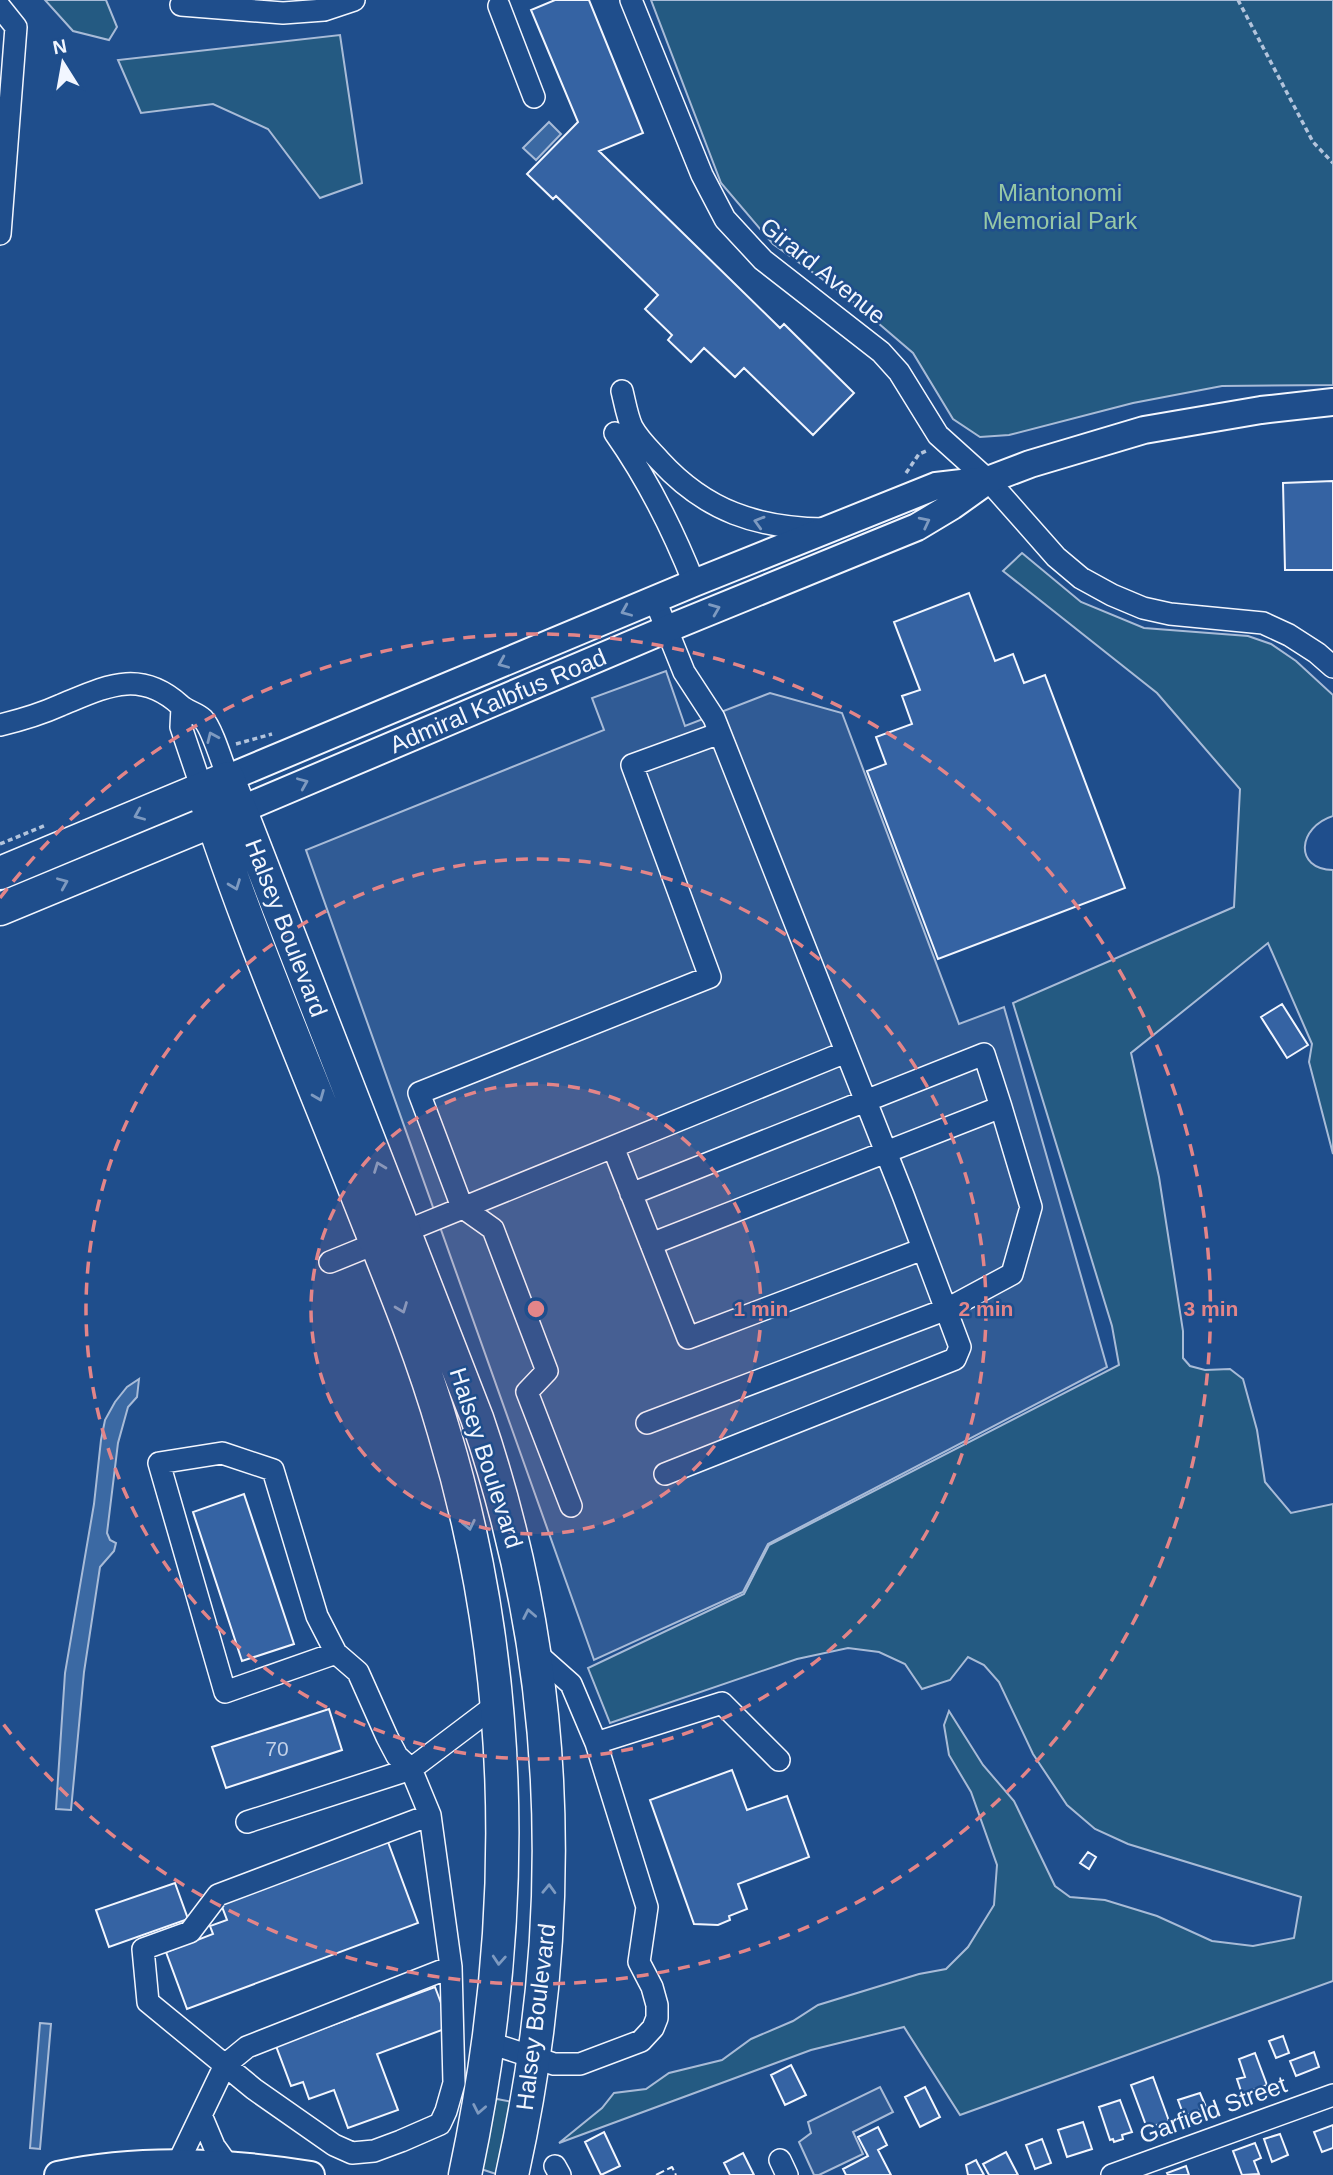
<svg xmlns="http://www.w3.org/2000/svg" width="1333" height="2175" viewBox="0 0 1333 2175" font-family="Helvetica,sans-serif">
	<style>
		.green { fill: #245a82; stroke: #a8bbd7; stroke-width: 2 }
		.parking { fill: #305b95; stroke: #a8bbd7; stroke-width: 2 }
		.water { fill: #3b69a3; stroke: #a8bbd7; stroke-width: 2 }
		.building { fill: #3563a3; stroke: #f2f6ff; stroke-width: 2 }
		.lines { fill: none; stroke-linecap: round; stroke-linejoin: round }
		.minor-casing { stroke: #f2f6ff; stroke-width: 24 }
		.major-casing { stroke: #f2f6ff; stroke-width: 30 }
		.highway-casing { stroke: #f2f6ff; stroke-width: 35 }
		.path { stroke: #b3c4dc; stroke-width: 3.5; stroke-dasharray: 5 3.5; stroke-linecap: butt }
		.minor { stroke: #1f4e8c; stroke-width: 21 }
		.major { stroke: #1f4e8c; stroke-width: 26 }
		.highway { stroke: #1f4e8c; stroke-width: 32 }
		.fence { stroke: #f2f6ff; stroke-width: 2; stroke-dasharray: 9 3.5; stroke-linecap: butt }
		.oneway { stroke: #7e9ac0 }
		.ring { fill: none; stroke: #e38589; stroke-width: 3.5; stroke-dasharray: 12 9 }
		.labels { text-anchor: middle; stroke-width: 5; stroke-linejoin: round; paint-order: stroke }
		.number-label { font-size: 21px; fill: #c3d1e8 }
		.park-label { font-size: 24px; fill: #97c8a6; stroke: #1f4e8c }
		.street-label { font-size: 24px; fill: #f2f6ff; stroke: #1f4e8c }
		.centre { fill: #e38589; stroke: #1f4e8c; stroke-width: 3.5 }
		.ring-label { font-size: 21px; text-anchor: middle; font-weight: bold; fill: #e38589; stroke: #1f4e8c; stroke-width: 5; stroke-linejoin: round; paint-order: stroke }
	</style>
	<rect width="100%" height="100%" fill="#1f4e8c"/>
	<path class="green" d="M 45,0 L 106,0 L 117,27 L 109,40 L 73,31 Z
		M 651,0 L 1333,0 L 1333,385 L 1222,386 L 1133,403 L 1009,435 L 980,437 L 953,419 L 913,353 L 850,299 L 773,244 L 721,183 Z
		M 340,35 L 362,183 L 320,198 L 268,129 L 213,104 L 141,113 L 118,60 Z
		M 1022,553 L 1081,602 L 1144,628 L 1248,636 L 1271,644 L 1296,661 L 1333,695 L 1333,816 C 1298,827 1293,869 1333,870 L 1333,1154 L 1309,1062 L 1312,1044 L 1268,943 L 1131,1053 L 1159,1177 L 1183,1331 L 1183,1358 L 1190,1366 L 1205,1370 L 1230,1369 L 1243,1379 L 1257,1430 L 1265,1482 L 1291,1513 L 1333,1504 L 1333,1981 L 960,2115 L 904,2027 L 811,2050 L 559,2143 L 602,2108 L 614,2093 L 646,2089 L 669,2073 L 722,2060 L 751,2039 L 793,2021 L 818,2005 L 919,1974 L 946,1969 L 968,1947 L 994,1905 L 997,1865 L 971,1792 L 949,1755 L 944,1725 L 949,1711 L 983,1765 L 1014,1801 L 1055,1886 L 1070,1897 L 1105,1900 L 1157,1916 L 1212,1941 L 1253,1946 L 1294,1938 L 1301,1897 L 1128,1844 L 1095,1829 L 1067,1805 L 1033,1754 L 999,1682 L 984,1665 L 968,1657 L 950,1680 L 922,1689 L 905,1664 L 879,1652 L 848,1648 L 797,1659 L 610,1723 L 588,1668 L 744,1594 L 769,1545 L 1119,1365 L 1112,1326 L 1013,1003 L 1234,907 L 1240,789 L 1157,693 L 1003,571 Z
		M 497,2099 L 513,2102 L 499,2174 L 496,2174 L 481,2169 L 495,2101 Z"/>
	<path class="parking" d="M 666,671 L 685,726 L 770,693 L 842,713 L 959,1024 L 1004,1007 L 1107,1367 L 768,1544 L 743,1592 L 594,1660 L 306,850 L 604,730 L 592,698 Z
		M 880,2087 L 893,2112 L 853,2132 L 863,2154 L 819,2175 L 814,2175 L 799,2142 L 811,2133 L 808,2122 Z"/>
	<path class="water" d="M 549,122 L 561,134 L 536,160 L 523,148 Z
		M 139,1379 L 137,1397 L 128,1407 L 118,1443 L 107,1533 L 110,1540 L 116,1543 L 114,1551 L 100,1567 L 84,1672 L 71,1810 L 56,1809 L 65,1673 L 94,1504 L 101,1440 L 105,1420 L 115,1402 L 127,1387 Z
		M 40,2023 L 51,2024 L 40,2149 L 30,2148 Z"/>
	<path class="building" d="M 555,0 L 589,0 L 643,133 L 599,151 L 780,328 L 784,324 L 854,393 L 813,435 L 744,368 L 735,377 L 704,348 L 691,362 L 668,340 L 672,335 L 645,309 L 658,295 L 556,196 L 553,199 L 527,174 L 578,122 L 531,10 Z
		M 1333,481 L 1333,570 L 1285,570 L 1283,483 Z
		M 969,593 L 995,661 L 1013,654 L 1024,683 L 1045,675 L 1125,888 L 938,959 L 867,771 L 886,764 L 876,737 L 912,724 L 902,696 L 920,690 L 894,622 Z
		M 1282,1004 L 1308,1045 L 1287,1058 L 1261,1017 Z
		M 244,1494 L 294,1644 L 242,1661 L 193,1512 Z
		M 329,1709 L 342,1750 L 226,1788 L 212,1747 Z
		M 732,1770 L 747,1810 L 787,1796 L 809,1857 L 738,1884 L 747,1909 L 729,1916 L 730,1920 L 718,1925 L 694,1924 L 650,1800 Z
		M 388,1842 L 418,1923 L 187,2009 L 166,1952 L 213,1934 L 210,1926 L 227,1920 L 221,1904 Z
		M 1088,1852 L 1096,1857 L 1089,1869 L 1080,1863 Z
		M 175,1883 L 188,1919 L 109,1947 L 96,1910 Z
		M 435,1987 L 450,2027 L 377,2054 L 398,2110 L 348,2128 L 334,2090 L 309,2099 L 303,2082 L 291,2086 L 276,2046 Z
		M 1283,2036 L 1289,2053 L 1276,2058 L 1269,2041 Z
		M 1314,2052 L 1319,2067 L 1296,2076 L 1290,2061 Z
		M 1255,2053 L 1267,2085 L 1242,2094 L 1237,2079 L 1245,2077 L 1239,2059 Z
		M 791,2065 L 806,2095 L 785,2105 L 771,2075 Z
		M 1153,2077 L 1169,2121 L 1147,2128 L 1131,2085 Z
		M 925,2087 L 940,2117 L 920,2127 L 905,2097 Z
		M 1200,2093 L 1206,2107 L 1184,2116 L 1178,2100 Z
		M 1120,2100 L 1132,2132 L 1122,2135 L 1123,2139 L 1114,2142 L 1113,2139 L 1110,2140 L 1099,2107 Z
		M 1083,2122 L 1092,2149 L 1067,2157 L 1058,2130 Z
		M 1333,2125 L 1333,2148 L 1322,2152 L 1314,2132 Z
		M 878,2127 L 887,2145 L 878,2150 L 891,2175 L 846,2175 L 843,2169 L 868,2156 L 858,2137 Z
		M 604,2132 L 620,2166 L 601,2175 L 585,2142 Z
		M 1280,2134 L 1288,2155 L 1272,2162 L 1264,2139 Z
		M 1042,2139 L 1051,2163 L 1035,2169 L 1026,2145 Z
		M 1255,2143 L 1261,2158 L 1254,2161 L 1259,2174 L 1242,2175 L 1233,2151 Z
		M 1006,2152 L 1018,2175 L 989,2175 L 983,2164 Z
		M 743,2153 L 754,2175 L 730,2175 L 724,2163 Z
		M 976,2160 L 978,2164 L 984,2175 L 968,2175 L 966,2165 Z
		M 1186,2166 L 1189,2175 L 1168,2175 L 1167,2173 Z"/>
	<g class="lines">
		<g class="minor-casing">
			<path id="minor" d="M 631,0 L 702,175 L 725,219 L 763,260 L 881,352 L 899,372 L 938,435 L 988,480 L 1056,557 L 1081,578 L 1112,595 L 1143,608 L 1170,614 L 1263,623 L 1289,635 L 1317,653 L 1333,667
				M 181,5 L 283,13 L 324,10 L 354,0
				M 499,6 L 534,97
				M 0,7 L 16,27 L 0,234
				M 622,391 C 625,403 627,416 632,427 C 639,440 650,450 660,461 C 706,511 757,528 824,529
				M 615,433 C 648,480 673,530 694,583
				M 655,600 L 684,672 L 714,718 L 903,1195 L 960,1347 L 955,1359 L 665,1474
				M 182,707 L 181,727 L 202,789
				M 0,725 C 21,720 41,714 61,705 C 105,687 139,668 180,705 C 186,711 197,713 203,719 C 212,728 223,765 228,778
				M 613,1147 L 688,1338 L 923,1249
				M 631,1194 L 984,1054 L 1001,1107
				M 330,1262 L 846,1052
				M 647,1423 L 947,1309 L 1012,1274 L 1031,1207 L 1001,1107 L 651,1244
				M 571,1506 L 527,1392 L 547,1371 L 493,1229 L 462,1207 L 419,1093 L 710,977 L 632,765 L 720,733
				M 336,1653 L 225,1692 L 159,1463 L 222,1453 L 273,1470 L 317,1616 L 336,1653 L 358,1672 L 387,1737 L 397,1756 L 411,1769 L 430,1815 L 451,1967 L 454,2083 L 446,2111 L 440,2124 L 401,2141 L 374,2151 L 352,2153 L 334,2145 L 254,2089 L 148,2002 L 143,1949 L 190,1932 L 218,1895 L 430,1815
				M 596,1743 L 722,1703 L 779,1760
				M 247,1822 L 411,1769 L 497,1704
				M 490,2043 L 554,2064 L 580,2064 L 641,2041 L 653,2028 L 657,2018 L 657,2005 L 652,1987 L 639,1962 L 647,1907 L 596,1743 L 571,1684 L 536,1653
				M 201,2115 L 214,2146 L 229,2167
				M 780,2160 L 787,2175
				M 177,2165 L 225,2065 L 247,2047 L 451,1967
				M 555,2166 L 560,2175
				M 1112,2175 L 1333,2095"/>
		</g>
		<g class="major-casing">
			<path id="major" d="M 228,778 L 694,583 L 936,486 L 988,480 L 1030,464 L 1144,430 L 1261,410 L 1333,402
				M 240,810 L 667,629 L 917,527 L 952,506 L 987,481
				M 58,2175 C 140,2157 230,2162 311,2175"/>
		</g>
		<g class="highway-casing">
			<path id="highway" d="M 202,789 C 250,938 313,1082 370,1228 C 397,1295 424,1362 444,1432 C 518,1677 518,1926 465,2175
				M 0,873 L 228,778 L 477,1418 C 562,1667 569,1919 512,2175
				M 0,909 L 232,813"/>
		</g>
		<path class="path" d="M 1238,0 L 1313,142 L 1333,163
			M 906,473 L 919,454 L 926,451
			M 236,744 L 272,734
			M 0,844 L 46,825"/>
		<use href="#minor" class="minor"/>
		<use href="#major" class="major"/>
		<use href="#highway" class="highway"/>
		<path class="fence" d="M 656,2175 L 672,2167 L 676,2175"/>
	</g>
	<defs><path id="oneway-chevron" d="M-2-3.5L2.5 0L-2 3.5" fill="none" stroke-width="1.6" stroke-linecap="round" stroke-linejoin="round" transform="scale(1.75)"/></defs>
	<g class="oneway">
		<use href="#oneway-chevron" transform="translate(759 522) rotate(-164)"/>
		<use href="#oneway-chevron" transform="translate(925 522) rotate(-27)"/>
		<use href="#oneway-chevron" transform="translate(715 609) rotate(-22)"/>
		<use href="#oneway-chevron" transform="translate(626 611) rotate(157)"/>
		<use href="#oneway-chevron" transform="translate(503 663) rotate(157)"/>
		<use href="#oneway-chevron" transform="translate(212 737) rotate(-114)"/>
		<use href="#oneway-chevron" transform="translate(303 783) rotate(-23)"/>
		<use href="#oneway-chevron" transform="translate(139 815) rotate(157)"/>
		<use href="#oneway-chevron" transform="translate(63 883) rotate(-23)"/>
		<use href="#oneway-chevron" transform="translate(235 885) rotate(69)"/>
		<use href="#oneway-chevron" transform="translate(319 1096) rotate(68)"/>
		<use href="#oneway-chevron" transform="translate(379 1167) rotate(-111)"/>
		<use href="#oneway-chevron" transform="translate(402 1308) rotate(69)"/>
		<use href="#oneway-chevron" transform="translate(469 1525) rotate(78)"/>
		<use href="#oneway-chevron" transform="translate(529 1614) rotate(-101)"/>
		<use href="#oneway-chevron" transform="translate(549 1889) rotate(-88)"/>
		<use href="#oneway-chevron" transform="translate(499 1960) rotate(94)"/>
		<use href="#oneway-chevron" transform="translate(479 2109) rotate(101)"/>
	</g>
	<circle cx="536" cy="1309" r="225" fill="#e38589" fill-opacity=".12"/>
	<g class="ring">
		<circle cx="536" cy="1309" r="225"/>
		<circle cx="536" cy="1309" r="450"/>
		<path d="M0 898A675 675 0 1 1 0 1720"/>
	</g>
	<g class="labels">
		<g class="number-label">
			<text x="277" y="1756">70</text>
		</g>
		<g class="park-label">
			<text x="1060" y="201">Miantonomi<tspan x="1060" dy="28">Memorial Park</tspan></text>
		</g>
		<g class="street-label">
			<text transform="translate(823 271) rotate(39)" y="8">Girard Avenue</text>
			<text transform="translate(498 701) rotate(-23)" y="8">Admiral Kalbfus Road</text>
			<text transform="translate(286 928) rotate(69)" y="8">Halsey Boulevard</text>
			<text transform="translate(486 1458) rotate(72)" y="8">Halsey Boulevard</text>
			<text transform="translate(536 2017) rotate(-83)" y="8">Halsey Boulevard</text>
			<text transform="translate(1213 2110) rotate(-20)" y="8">Garfield Street</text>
		</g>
	</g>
	<circle cx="536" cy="1309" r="10" class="centre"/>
	<g class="ring-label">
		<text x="761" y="1316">1 min</text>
		<text x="986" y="1316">2 min</text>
		<text x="1211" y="1316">3 min</text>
	</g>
	<g transform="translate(63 63) rotate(349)" stroke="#1f4e8c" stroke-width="5" paint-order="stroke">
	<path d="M0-5L12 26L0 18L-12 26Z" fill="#f2f6ff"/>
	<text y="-10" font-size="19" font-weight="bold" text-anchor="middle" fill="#f2f6ff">N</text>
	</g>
</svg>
